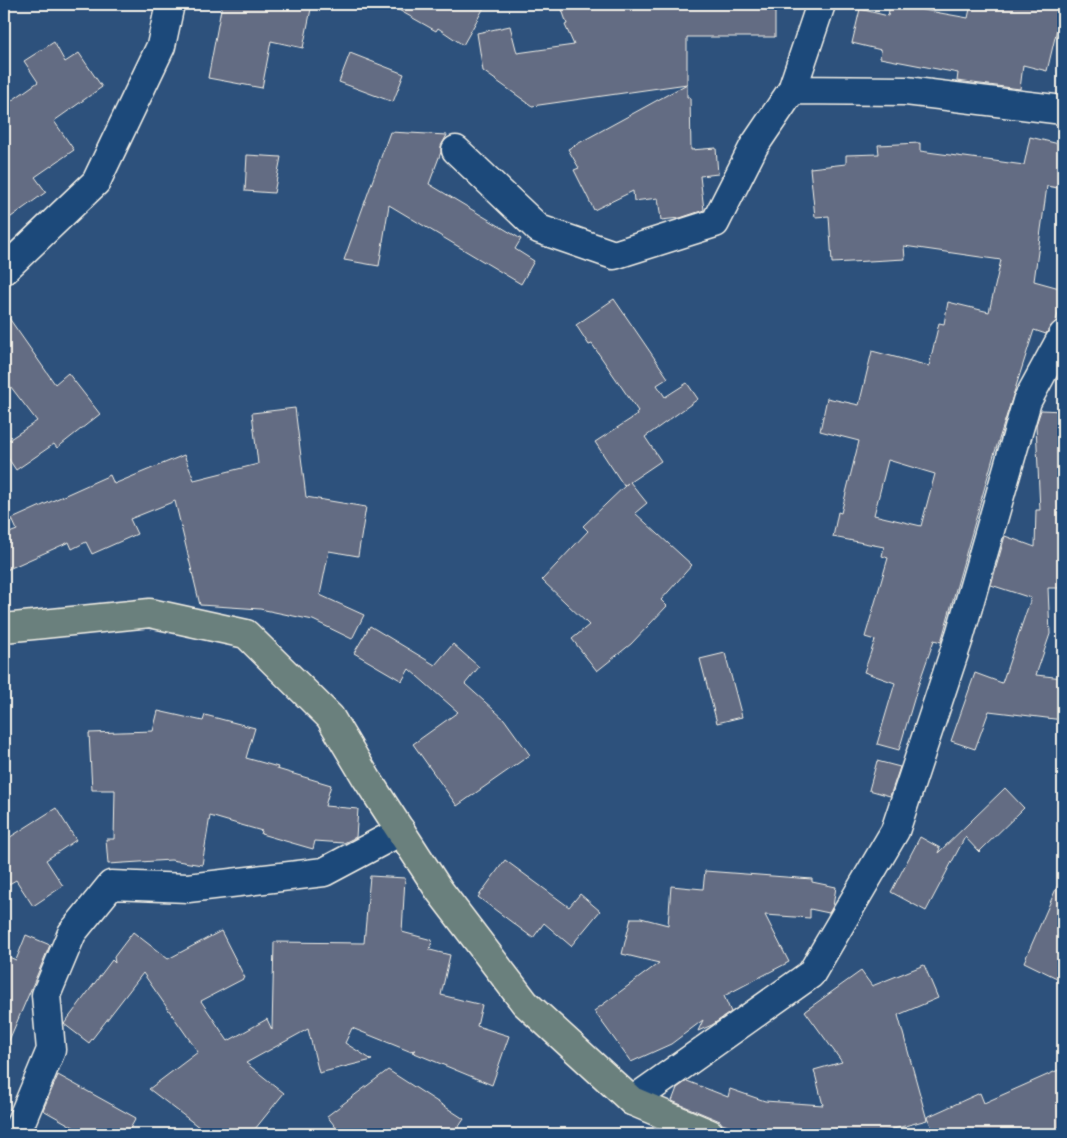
<svg xmlns="http://www.w3.org/2000/svg" width="1067" height="1138" viewBox="0 0 1067 1138" font-family="'Comic Neue',sans-serif">
	<style>
		.building { fill: #636c83; stroke: #f4f1e8; fill-rule: evenodd }
		.lines { fill: none; stroke-linecap: round; stroke-linejoin: round }
		.minor-casing { stroke: #f4f1e8; stroke-width: 31 }
		.tertiary-casing { stroke: #f4f1e8; stroke-width: 31 }
		.trunk-casing { stroke: #f4f1e8; stroke-width: 31 }
		.minor { stroke: #1f4a7a; stroke-width: 28 }
		.tertiary { stroke: #1f4a7a; stroke-width: 28 }
		.trunk { stroke: #6a807d; stroke-width: 28 }
	</style>
	<rect width="100%" height="100%" fill="#2d517c"/>
	<filter id="ink" filterUnits="userSpaceOnUse"><feTurbulence type="fractalNoise" baseFrequency=".02" numOctaves="2"/><feDisplacementMap in="SourceGraphic" scale="10" xChannelSelector="R" yChannelSelector="G"/><feConvolveMatrix kernelMatrix="1 2 1 2 8 2 1 2 1" color-interpolation-filters="sRGB"/></filter>
	<g filter="url(#ink)">
		<path class="building" d="M 222,4 L 312,4 L 303,48 L 271,41 L 262,88 L 208,78 Z
			M 388,4 L 486,4 L 463,45 L 438,28 L 436,31 Z
			M 560,4 L 775,4 L 775,37 L 687,37 L 687,97 L 690,97 L 691,150 L 716,148 L 718,174 L 700,176 L 704,210 L 680,218 L 661,220 L 658,198 L 634,201 L 633,191 L 594,210 L 574,170 L 579,168 L 568,149 L 687,84 L 532,106 L 483,71 L 477,33 L 510,26 L 517,53 L 574,45 L 565,25 L 567,24 Z
			M 890,4 L 968,18 L 971,4 L 1063,4 L 1047,71 L 1023,65 L 1020,89 L 957,81 L 958,73 L 880,58 L 881,50 L 852,43 L 860,9 L 888,16 Z
			M 54,42 L 65,62 L 79,53 L 102,87 L 54,121 L 74,150 L 35,177 L 46,192 L 4,222 L 4,106 L 38,82 L 24,61 Z
			M 350,53 L 404,74 L 393,102 L 339,82 Z
			M 390,132 L 447,135 L 441,146 L 441,152 L 429,184 L 521,239 L 515,249 L 534,261 L 521,284 L 389,205 L 379,266 L 344,260 Z
			M 1030,137 L 1063,145 L 1063,189 L 1047,186 L 1034,281 L 1063,289 L 1063,295 L 1056,321 L 1050,327 L 1046,334 L 1034,330 L 993,458 L 941,642 L 934,640 L 918,686 L 899,750 L 877,744 L 895,683 L 864,672 L 875,640 L 865,637 L 888,558 L 882,556 L 884,547 L 833,537 L 838,512 L 841,513 L 859,441 L 820,431 L 827,398 L 859,405 L 872,351 L 929,366 L 939,323 L 944,324 L 948,302 L 989,312 L 1001,260 L 904,246 L 905,259 L 832,263 L 829,216 L 815,217 L 810,168 L 846,164 L 846,155 L 879,154 L 878,145 L 920,143 L 920,151 L 1024,165 ZM 888,460 L 935,474 L 921,526 L 874,515 Z
			M 247,155 L 281,157 L 274,193 L 245,191 Z
			M 614,299 L 668,378 L 657,385 L 665,397 L 687,383 L 698,399 L 645,437 L 661,461 L 630,482 L 647,503 L 635,513 L 692,565 L 661,600 L 667,606 L 631,644 L 597,671 L 572,639 L 589,625 L 542,580 L 588,531 L 583,526 L 628,483 L 624,486 L 595,442 L 637,415 L 636,413 L 638,411 L 592,344 L 589,345 L 576,325 Z
			M 4,311 L 55,384 L 68,373 L 100,414 L 57,448 L 54,444 L 16,470 L 4,452 L 4,443 L 37,421 L 4,378 Z
			M 295,408 L 306,497 L 366,507 L 358,556 L 329,551 L 320,595 L 364,615 L 352,639 L 313,620 L 260,609 L 200,605 L 175,501 L 130,519 L 137,534 L 92,554 L 86,542 L 72,549 L 69,542 L 4,571 L 4,535 L 17,530 L 12,519 L 110,475 L 114,484 L 184,455 L 194,480 L 258,464 L 252,413 Z
			M 1041,410 L 1063,411 L 1063,588 L 1048,588 L 1050,634 L 1036,675 L 1063,678 L 1063,720 L 989,711 L 975,749 L 951,741 L 975,673 L 1002,683 L 1031,598 L 991,585 L 1005,536 L 1035,547 L 1036,510 L 1040,510 L 1036,425 Z
			M 370,626 L 435,665 L 453,644 L 479,667 L 465,684 L 504,719 L 530,755 L 457,806 L 413,744 L 458,712 L 409,669 L 402,681 L 354,653 Z
			M 725,653 L 742,717 L 717,723 L 700,659 Z
			M 158,711 L 203,721 L 205,715 L 255,728 L 246,758 L 278,767 L 277,769 L 331,785 L 325,806 L 358,809 L 356,837 L 344,843 L 315,841 L 313,849 L 261,834 L 262,831 L 210,816 L 202,865 L 171,860 L 108,864 L 106,839 L 114,839 L 115,790 L 92,790 L 89,733 L 153,731 Z
			M 877,761 L 900,767 L 890,796 L 869,790 Z
			M 1005,788 L 1024,808 L 979,852 L 965,837 L 926,911 L 891,892 L 920,837 L 940,848 L 938,853 Z
			M 56,808 L 76,840 L 46,860 L 63,886 L 33,906 L 16,880 L 4,887 L 4,841 Z
			M 505,860 L 569,907 L 580,894 L 600,911 L 571,946 L 544,923 L 533,938 L 478,897 Z
			M 705,871 L 812,879 L 812,882 L 836,887 L 833,906 L 829,913 L 810,909 L 810,918 L 765,915 L 789,962 L 724,996 L 731,1012 L 712,1025 L 698,1031 L 703,1020 L 671,1044 L 631,1062 L 594,1011 L 659,963 L 622,954 L 631,918 L 641,918 L 668,925 L 671,886 L 703,889 Z
			M 1063,873 L 1063,981 L 1024,962 Z
			M 370,876 L 405,878 L 402,932 L 432,940 L 430,950 L 450,955 L 441,995 L 482,1005 L 477,1026 L 509,1036 L 492,1085 L 412,1052 L 416,1050 L 409,1051 L 352,1028 L 345,1043 L 372,1060 L 319,1073 L 308,1029 L 246,1063 L 284,1093 L 251,1134 L 208,1134 L 149,1089 L 198,1052 L 143,973 L 89,1043 L 64,1024 L 112,960 L 115,963 L 114,957 L 133,932 L 168,959 L 221,931 L 245,978 L 201,1001 L 228,1041 L 267,1019 L 272,1030 L 274,942 L 364,943 Z
			M 26,935 L 50,945 L 4,1052 L 4,955 L 16,960 Z
			M 924,965 L 938,998 L 898,1015 L 927,1120 L 875,1134 L 756,1134 L 722,1124 L 720,1121 L 672,1101 L 677,1088 L 687,1081 L 728,1097 L 730,1089 L 765,1101 L 823,1105 L 814,1070 L 842,1062 L 805,1011 L 861,971 L 872,986 Z
			M 1063,1068 L 1063,1134 L 935,1134 L 927,1117 L 980,1093 L 984,1103 Z
			M 388,1070 L 464,1119 L 454,1134 L 341,1134 L 327,1116 Z
			M 58,1075 L 136,1118 L 127,1134 L 86,1134 L 43,1110 Z"/>
		<g class="lines">
			<g class="minor-casing">
				<path id="minor" d="M 792,90 L 906,91 L 1063,110
					M 456,150 L 539,229 L 614,255 L 715,223 L 754,146 L 792,90 L 821,4
					M 632,1101 L 811,974 L 895,831 L 960,635 L 1027,401 L 1063,335
					M 16,1134 L 51,1050 L 46,995 L 72,933 L 111,885 L 188,888 L 324,872 L 401,831"/>
			</g>
			<g class="tertiary-casing">
				<path id="tertiary" d="M 4,270 L 96,182 L 161,46 L 170,4"/>
			</g>
			<g class="trunk-casing">
				<path id="trunk" d="M 4,628 L 150,613 L 246,634 L 330,717 L 367,779 L 439,890 L 525,1003 L 632,1101 L 710,1134"/>
			</g>
			<use href="#minor" class="minor"/>
			<use href="#tertiary" class="tertiary"/>
			<use href="#trunk" class="trunk"/>
		</g>
	</g>
	<rect width="1067" height="1138" fill="none" stroke="#1f4a7a" stroke-width="20"/>
	<rect x="10" y="10" width="1047" height="1118" fill="none" stroke="#f4f1e8" stroke-width="2" filter="url(#ink)"/>
</svg>
